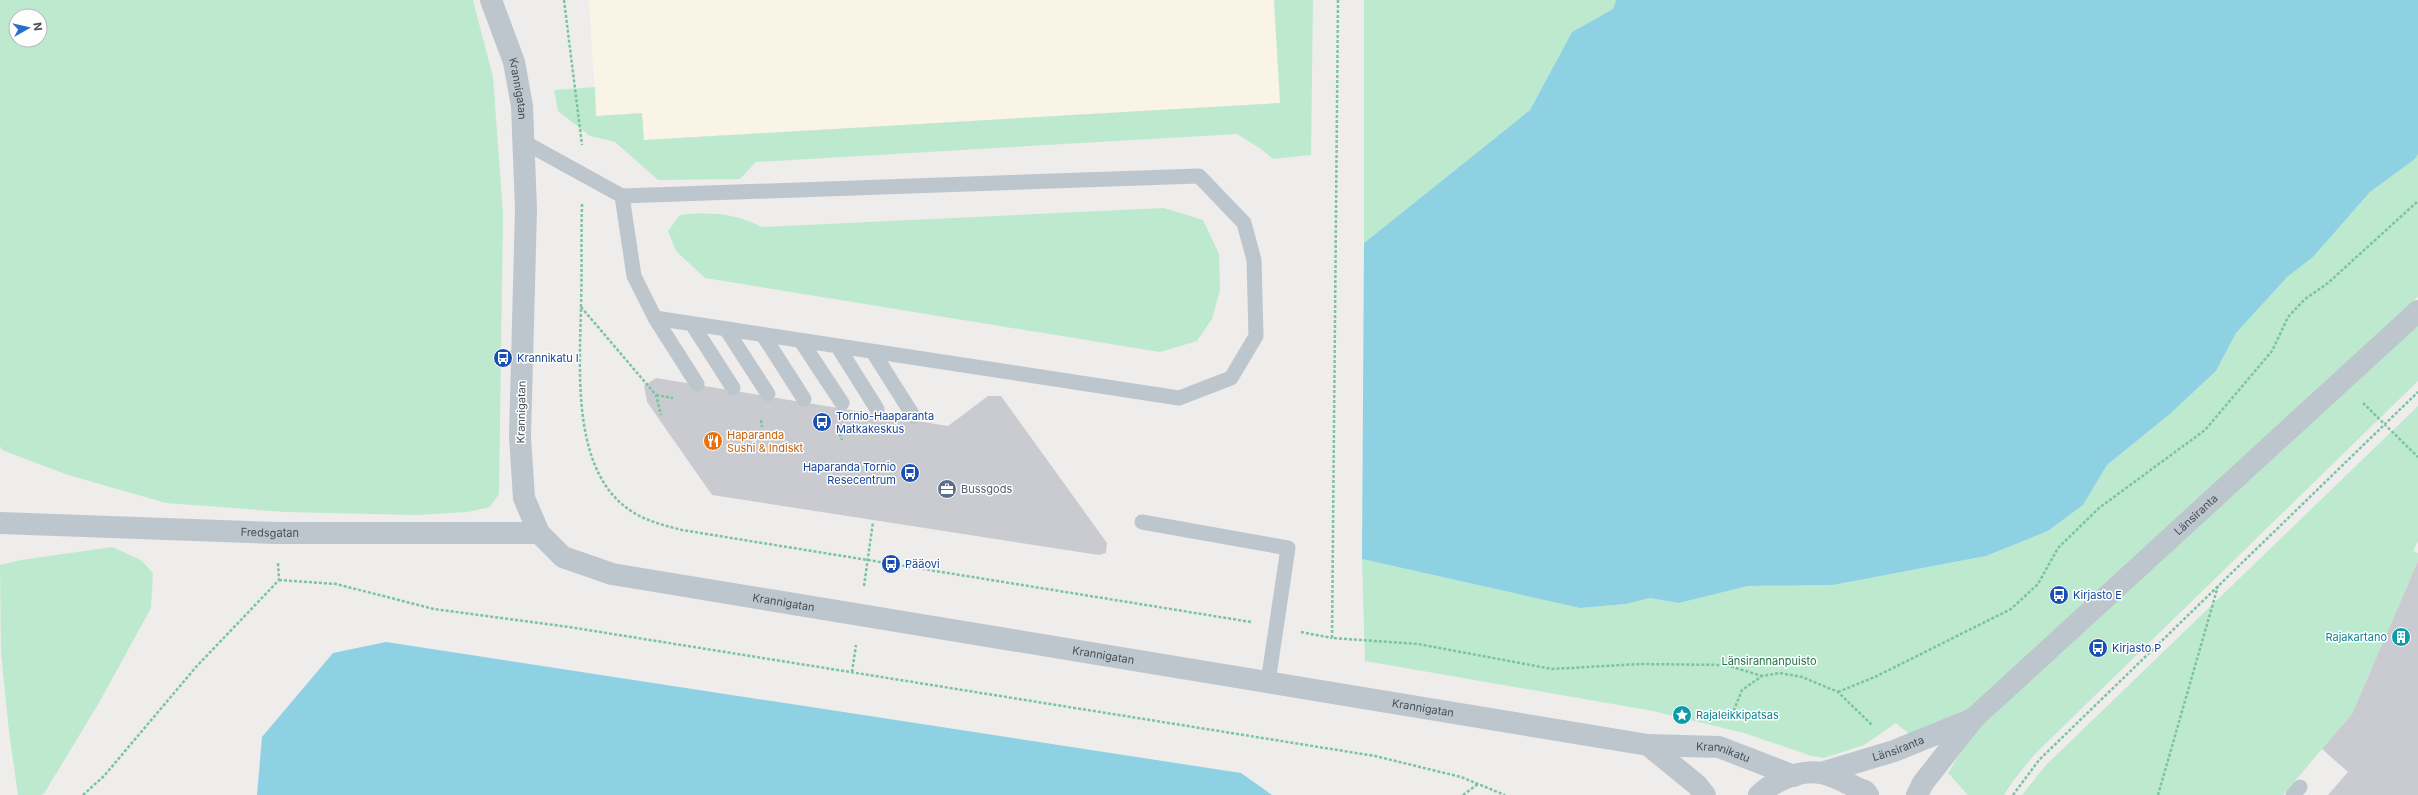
<svg xmlns="http://www.w3.org/2000/svg" width="2418" height="795" viewBox="0 0 2418 795" font-family="Inter,sans-serif">
	<style>
		.commercial { fill: #f9f4e5 }
		.green { fill: #bdeace; fill-rule: evenodd }
		.water { fill: #8dd1e3 }
		.building { fill: #cacbd1 }
		.lines { fill: none; stroke-linecap: round; stroke-linejoin: round }
		.path { stroke: #78c59f; stroke-width: 2.5; stroke-dasharray: 3 2; stroke-linecap: butt }
		.service { stroke: #bec6cd; stroke-width: 15 }
		.minor { stroke: #bec6cd; stroke-width: 22 }
		.tertiary { stroke: #bec6cd; stroke-width: 22 }
		.labels { text-anchor: middle; stroke-width: 3; stroke-linejoin: round; paint-order: stroke }
		.street-label { font-size: 11px; fill: #464f58; stroke: #fff }
		.transit-label { font-size: 11px; fill: #164399; stroke: #fff; text-anchor: start }
		.food-label { font-size: 11px; fill: #c56008; stroke: #fff; text-anchor: start }
		.service-label { font-size: 11px; fill: #4e5e75; stroke: #fff; text-anchor: start }
		.culture-label { font-size: 11px; fill: #0d838f; stroke: #fff; text-anchor: end }
		.park-label { font-size: 11px; fill: #1e7248; stroke: #fff }
	</style>
	<rect width="100%" height="100%" fill="#efecec"/>
	<path class="commercial" d="M 589,0 L 1274,0 L 1280,103 L 643,140 L 642,113 L 596,116 Z"/>
	<path class="green" d="M 0,0 L 473,0 L 493,77 L 503,214 L 499,494 L 490,507 L 468,512 L 418,515 L 285,512 L 166,503 L 68,475 L 2,450 L 0,446 ZM 16,16 L 40,16 L 40,40 L 16,40 Z
		M 1274,0 L 1313,0 L 1311,155 L 1273,159 L 1261,149 L 1237,134 L 756,162 L 740,179 L 658,180 L 615,142 L 590,136 L 558,111 L 554,90 L 595,87 L 596,116 L 642,113 L 644,140 L 1280,103 Z
		M 1364,0 L 1616,0 L 1613,9 L 1572,32 L 1530,110 L 1364,243 Z
		M 2418,154 L 2418,297 L 1971,713 L 1913,737 L 1896,723 L 1864,745 L 1824,758 L 1812,756 L 1744,733 L 1653,711 L 1365,661 L 1362,559 L 1580,608 L 1626,604 L 1650,598 L 1679,603 L 1748,586 L 1833,585 L 1986,556 L 2048,531 L 2083,505 L 2107,465 L 2171,413 L 2216,371 L 2236,333 L 2287,276 L 2313,257 L 2370,192 L 2415,159 Z
		M 1164,208 L 1203,220 L 1219,254 L 1220,290 L 1212,319 L 1197,341 L 1160,352 L 705,278 L 676,251 L 668,231 L 680,215 C 712,212 733,213 762,227 Z
		M 2418,323 L 2418,381 L 2035,754 L 2013,781 L 2004,795 L 1968,795 L 1948,773 L 1979,723 Z
		M 2418,406 L 2418,541 L 2413,551 L 2418,553 L 2418,561 L 2352,714 L 2283,795 L 2022,795 L 2046,765 Z
		M 112,547 L 141,560 L 153,573 L 151,608 L 100,701 L 45,792 L 42,795 L 18,795 L 9,732 L 1,653 L 0,565 L 21,560 Z"/>
	<path class="water" d="M 1616,0 L 2418,0 L 2418,154 L 2415,159 L 2370,192 L 2313,257 L 2287,277 L 2236,333 L 2216,371 L 2171,413 L 2107,465 L 2083,505 L 2048,531 L 1986,556 L 1833,585 L 1748,586 L 1679,603 L 1650,598 L 1626,604 L 1580,608 L 1362,559 L 1364,243 L 1530,110 L 1572,32 L 1613,9 Z
		M 386,642 L 1241,773 L 1272,795 L 257,795 L 262,737 L 333,653 Z"/>
	<path class="building" d="M 656,378 L 948,426 L 988,396 L 1001,396 L 1107,543 L 1106,553 L 1099,555 L 712,495 L 647,402 L 644,386 Z
		M 2418,561 L 2418,795 L 2328,795 L 2348,772 L 2322,749 L 2352,714 Z"/>
	<g class="lines">
		<path class="path" d="M 564,0 L 582,145
			M 1338,0 L 1332,638 L 1418,644 L 1552,669 L 1640,664 L 1726,665 L 1762,676
			M 582,204 C 581,238 582,272 581,307 C 580,370 570,477 636,514 C 650,522 666,526 682,530 L 1251,622
			M 581,307 L 656,395 L 661,415
			M 656,395 L 673,398
			M 2363,403 L 2418,457
			M 761,420 L 762,427
			M 838,429 L 842,440
			M 279,580 L 336,584 L 434,609 L 569,627 L 1375,756 L 1461,777 L 1505,795
			M 864,586 L 873,522
			M 1301,632 L 1332,638
			M 852,672 L 856,645
			M 1838,692 L 1877,676 L 2011,609 L 2038,584 L 2058,548 L 2099,508 L 2205,430 L 2272,351 L 2288,317 L 2305,299 L 2328,283 L 2418,201
			M 1730,720 L 1742,690 L 1762,676 L 1780,673 L 1802,677 L 1838,692 L 1873,726
			M 83,795 L 104,776 L 196,667 L 279,580 L 278,563
			M 1463,795 L 1478,784
			M 2013,795 L 2039,760 L 2418,392
			M 2158,795 L 2218,586"/>
		<path class="service" d="M 524,142 L 622,196 L 1199,176 L 1244,223 L 1254,260 L 1256,336 L 1231,378 L 1179,398 L 655,318
			M 622,196 L 634,276 L 655,318 L 697,384
			M 692,324 L 733,388
			M 726,329 L 768,394
			M 763,335 L 804,399
			M 801,341 L 842,403
			M 838,347 L 877,409
			M 873,352 L 914,417
			M 1142,522 L 1288,548 L 1268,682
			M 2293,795 L 2300,787"/>
		<path class="minor" id="s1" d="M 0,523 L 276,533 L 539,533"/>
		<g class="tertiary">
			<path id="s2" d="M 491,0 L 514,62 L 522,106 L 526,209 L 520,437 L 524,498 L 539,533 L 563,557 L 612,574 L 1648,745 L 1719,747 L 1794,776"/>
			<path d="M 1648,745 L 1697,785 L 1705,795"/>
			<path id="s3" d="M 1821,773 L 1894,751 L 1973,719"/>
			<path d="M 1759,795 C 1774,781 1800,769 1821,773 C 1836,776 1851,786 1865,791 L 1868,795"/>
			<path id="s4" d="M 1917,795 L 1923,783 L 1974,718 L 2418,311"/>
		</g>
	</g>
	<defs>
		<g id="bus-disc" transform="scale(1)"><circle r="9.5" fill="#1a4fb4" stroke="#fff"/><path d="M-5-6H5V4H4V6H2V4H-2V6H-4V4H-5ZM-3.5-4V0h7V-4ZM-3.5 1.2v1.5H-2V1.2ZM2 1.2v1.5H3.5V1.2Z" fill="#fff"/></g>
		<g id="restaurant-disc" transform="scale(1)"><circle r="9.5" fill="#e8710a" stroke="#fff"/><path d="M-5-6h1v4h1v-4h1v4h1v-4h1v5L-1.5 .5V6h-2V.5L-5-1ZM5-6V6H3V1.5H1.5Q1.5-4 5-6Z" fill="#fff"/></g>
		<g id="office-disc" transform="scale(1)"><circle r="9.5" fill="#5c6f8a" stroke="#fff"/><path d="M-6-3h4V-5.5h4V-3h4V5H-6ZM-1-4.5V-3h2v-1.5ZM-6 0V1H6V0Z" fill="#fff"/></g>
		<g id="building-disc" transform="scale(1)"><circle r="9.5" fill="#0f9aa8" stroke="#fff"/><path d="M-4-6H4V6H1V3H-1V6H-4ZM-2.5-4.3h1.7v1.8h-1.7ZM.8-4.3h1.7v1.8H.8ZM-2.5-1h1.7V.8h-1.7ZM.8-1h1.7V.8H.8Z" fill="#fff"/></g>
		<g id="sight-disc" transform="scale(1)"><circle r="9.5" fill="#0f9aa8" stroke="#fff"/><path d="M0-6L1.8-2.2L6-1.7L2.9 1.2L3.7 5.4L0 3.3L-3.7 5.4L-2.9 1.2L-6-1.7L-1.8-2.2Z" fill="#fff"/></g>
	</defs>
	<g fill-rule="evenodd">
		<use href="#bus-disc" x="503" y="358"/>
		<use href="#bus-disc" x="822" y="422"/>
		<use href="#restaurant-disc" x="713" y="441"/>
		<use href="#bus-disc" x="910" y="473"/>
		<use href="#office-disc" x="947" y="489"/>
		<use href="#bus-disc" x="891" y="564"/>
		<use href="#bus-disc" x="2059" y="595"/>
		<use href="#building-disc" x="2401" y="637"/>
		<use href="#bus-disc" x="2098" y="648"/>
		<use href="#sight-disc" x="1682" y="715"/>
	</g>
	<g class="labels">
		<g class="street-label">
			<text dy="4" stroke="none"><textPath href="#s2" startOffset="93">Krannigatan</textPath></text>
			<text transform="translate(521 412) rotate(-89)" y="4">Krannigatan</text>
			<text dy="4" stroke="none"><textPath href="#s4" startOffset="397">Länsiranta</textPath></text>
			<text dy="4" stroke="none"><textPath href="#s1" startOffset="270">Fredsgatan</textPath></text>
			<text dy="4" stroke="none"><textPath href="#s2" startOffset="801">Krannigatan</textPath></text>
			<text dy="4" stroke="none"><textPath href="#s2" startOffset="1125">Krannigatan</textPath></text>
			<text dy="4" stroke="none"><textPath href="#s2" startOffset="1449">Krannigatan</textPath></text>
			<text dy="4" stroke="none"><textPath href="#s3" startOffset="81">Länsiranta</textPath></text>
			<text dy="4" stroke="none"><textPath href="#s2" startOffset="1753">Krannikatu</textPath></text>
		</g>
		<g class="transit-label">
			<text x="517" y="362">Krannikatu I</text>
			<text x="836" y="420">Tornio-Haaparanta<tspan x="836" dy="13">Matkakeskus</tspan></text>
			<text x="896" y="471" text-anchor="end">Haparanda Tornio<tspan x="896" dy="13">Resecentrum</tspan></text>
			<text x="905" y="568">Pääovi</text>
			<text x="2073" y="599">Kirjasto E</text>
			<text x="2112" y="652">Kirjasto P</text>
		</g>
		<g class="food-label">
			<text x="727" y="439">Haparanda<tspan x="727" dy="13">Sushi &amp; Indiskt</tspan></text>
		</g>
		<g class="service-label">
			<text x="961" y="493">Bussgods</text>
		</g>
		<g class="culture-label">
			<text x="2387" y="641">Rajakartano</text>
			<text x="1696" y="719" text-anchor="start">Rajaleikkipatsas</text>
		</g>
		<g class="park-label">
			<text x="1769" y="665">Länsirannanpuisto</text>
		</g>
	</g>
	<g transform="translate(28 28) rotate(82)"><circle r="19" fill="#ffffff" stroke="#b5b9bc"/>
	<path d="M0-3L7 15L0 10L-7 15Z" fill="#276fcd"/>
	<text y="-6" font-size="11" font-weight="bold" text-anchor="middle" fill="#464f58">N</text>
	</g>
</svg>
